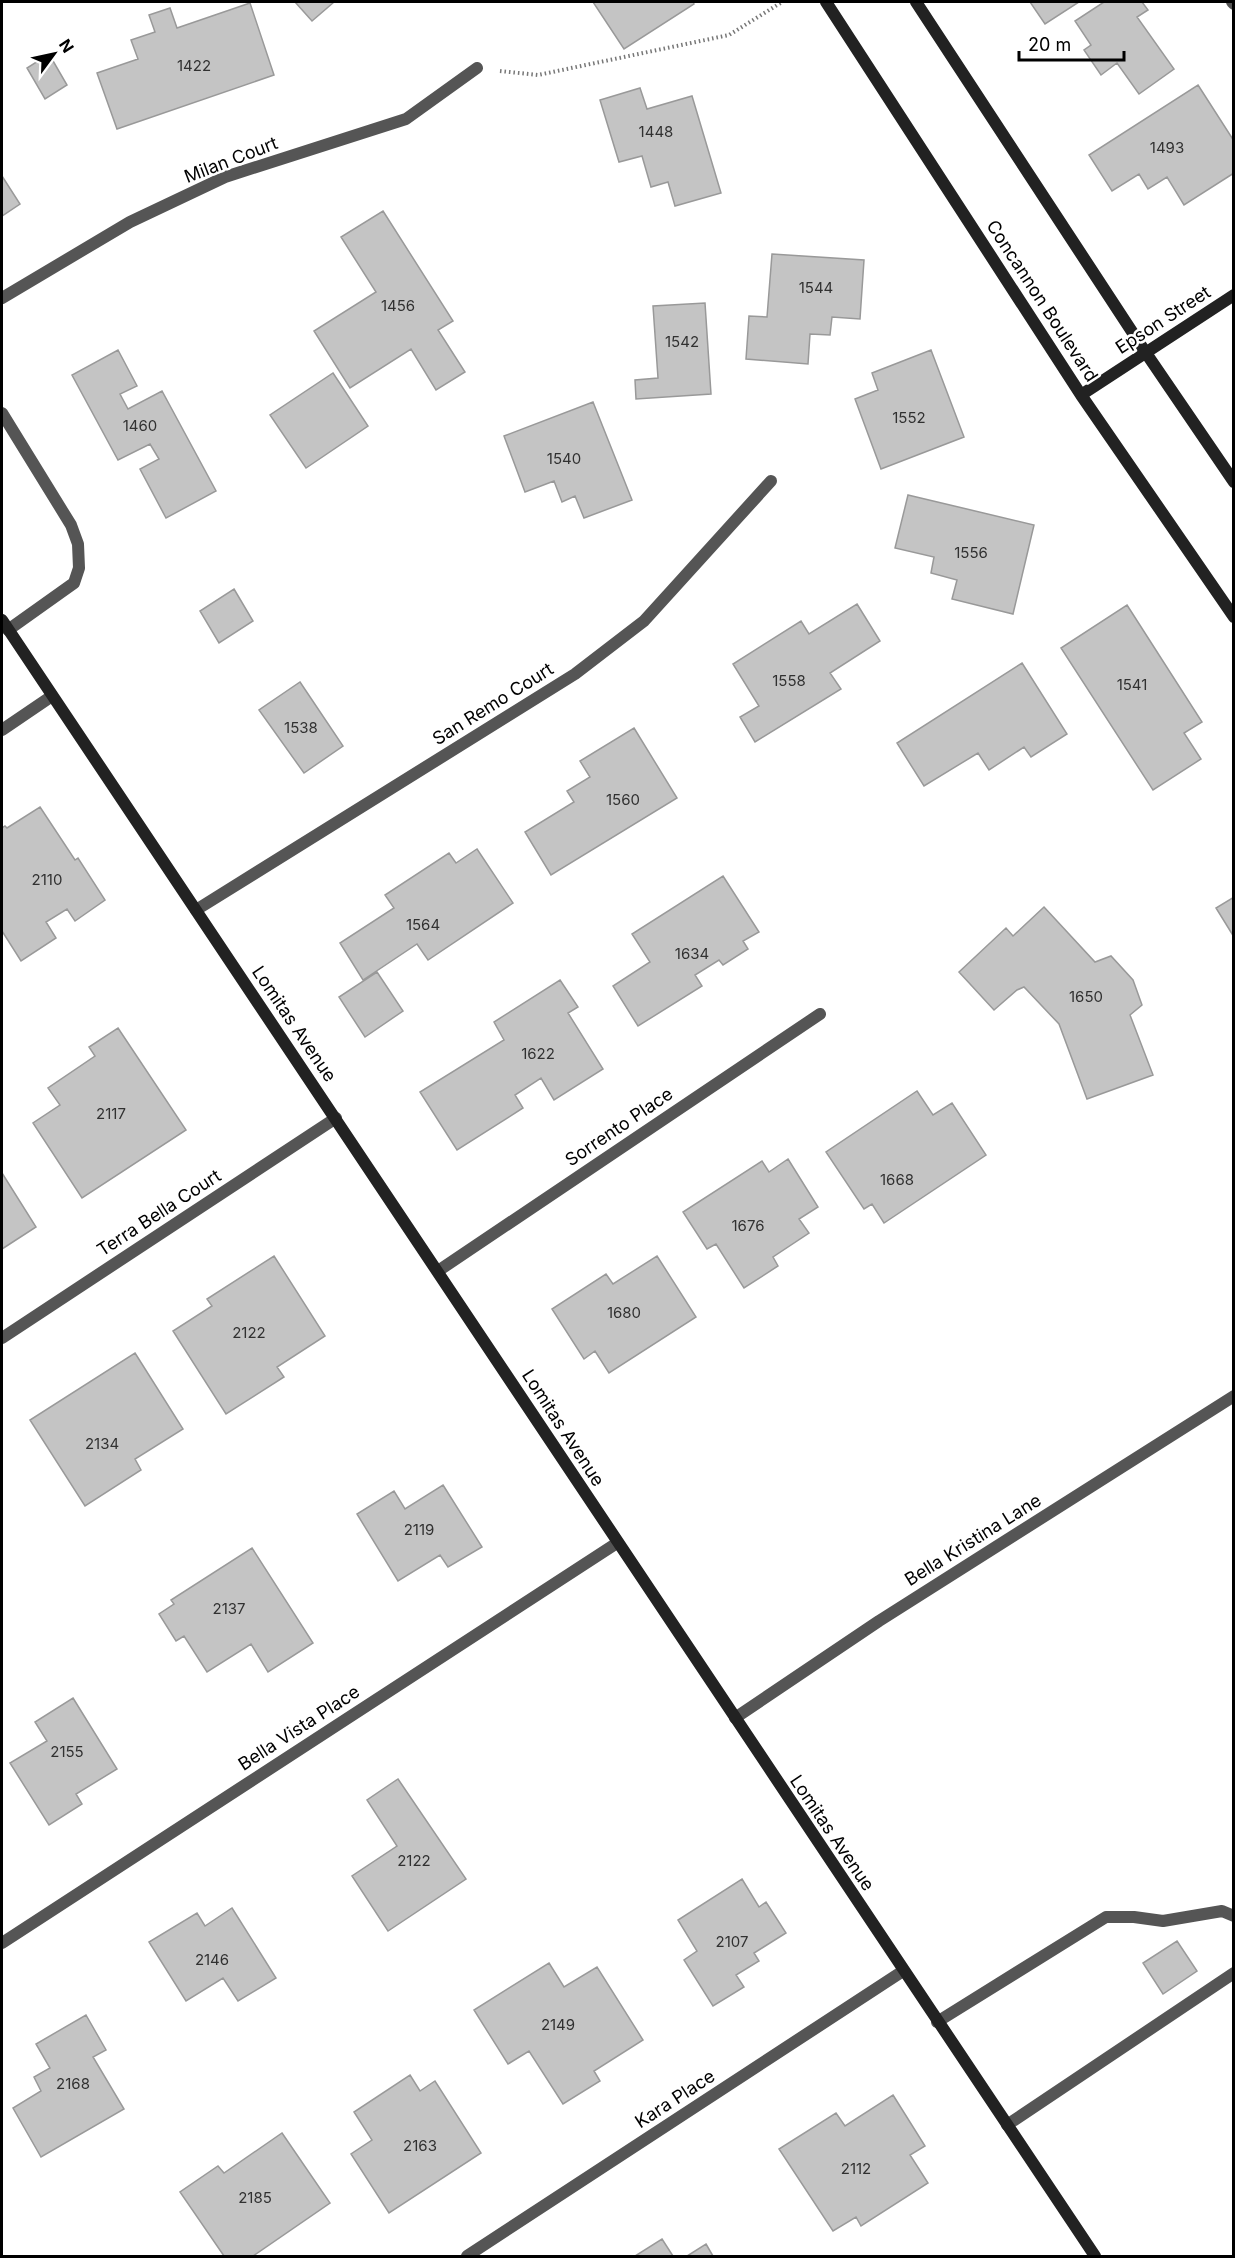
<svg xmlns="http://www.w3.org/2000/svg" width="1235" height="2258" viewBox="0 0 1235 2258" font-family="Inter,sans-serif">
	<style>
		.building { fill: #c4c4c4; stroke: #999; stroke-width: 1.5 }
		.lines { fill: none; stroke-linecap: round; stroke-linejoin: round }
		.path { stroke: #777; stroke-width: 4; stroke-dasharray: 1.5 3; stroke-linecap: butt }
		.lane { stroke: #555; stroke-width: 12 }
		.street { stroke: #555; stroke-width: 12 }
		.secondary { stroke: #222; stroke-width: 12 }
		.labels { text-anchor: middle; stroke-width: 5; stroke-linejoin: round; paint-order: stroke }
		.number-label { font-size: 15px; fill: #313131 }
		.street-label { font-size: 18px; fill: #000; stroke: #fff }
	</style>
	<rect width="100%" height="100%" fill="#fff"/>
	<path class="building" d="M 295,2 L 334,2 L 312,21 Z
		M 593,2 L 693,2 L 694,4 L 624,49 Z
		M 1030,2 L 1079,2 L 1045,24 Z
		M 1104,2 L 1142,2 L 1148,10 L 1137,17 L 1174,69 L 1139,94 L 1117,63 L 1101,75 L 1084,50 L 1091,45 L 1075,21 Z
		M 250,3 L 274,75 L 117,129 L 97,73 L 138,59 L 131,40 L 155,32 L 149,15 L 170,8 L 177,28 Z
		M 49,54 L 67,85 L 45,99 L 27,68 Z
		M 1198,85 L 1234,141 L 1234,173 L 1184,205 L 1167,177 L 1148,189 L 1139,174 L 1112,191 L 1089,155 Z
		M 640,88 L 647,109 L 692,96 L 721,193 L 675,206 L 668,182 L 651,187 L 642,156 L 619,162 L 600,100 Z
		M 2,176 L 20,204 L 2,216 Z
		M 383,211 L 453,321 L 438,330 L 465,372 L 436,390 L 411,349 L 350,388 L 314,331 L 376,292 L 341,237 Z
		M 772,254 L 864,260 L 860,319 L 832,317 L 830,335 L 810,334 L 808,364 L 746,359 L 749,316 L 767,317 Z
		M 705,303 L 711,394 L 636,399 L 635,380 L 658,378 L 653,306 Z
		M 118,350 L 137,386 L 120,394 L 128,409 L 162,391 L 216,491 L 166,518 L 140,469 L 159,459 L 150,444 L 118,460 L 72,375 Z
		M 931,350 L 964,437 L 881,469 L 855,399 L 878,390 L 872,373 Z
		M 333,373 L 368,426 L 306,468 L 270,415 Z
		M 593,402 L 632,500 L 584,518 L 575,496 L 562,502 L 554,481 L 525,492 L 504,436 Z
		M 908,495 L 1034,525 L 1013,614 L 952,599 L 957,580 L 931,573 L 934,557 L 895,548 Z
		M 234,589 L 253,621 L 219,643 L 200,611 Z
		M 857,604 L 880,641 L 830,673 L 841,689 L 755,742 L 740,717 L 759,706 L 733,664 L 801,621 L 809,634 Z
		M 1127,605 L 1202,722 L 1184,733 L 1201,759 L 1153,790 L 1061,648 Z
		M 1022,663 L 1067,734 L 1031,757 L 1024,747 L 989,770 L 978,753 L 924,786 L 897,743 Z
		M 300,682 L 343,746 L 304,773 L 259,710 Z
		M 634,728 L 677,798 L 551,875 L 525,832 L 574,802 L 567,791 L 590,777 L 580,761 Z
		M 40,807 L 75,860 L 78,858 L 105,900 L 75,921 L 67,909 L 46,922 L 56,938 L 21,961 L 2,931 L 2,828 L 5,826 L 7,828 Z
		M 477,849 L 513,903 L 428,960 L 417,944 L 363,980 L 340,943 L 394,908 L 385,895 L 449,853 L 456,863 Z
		M 723,876 L 759,932 L 743,941 L 748,949 L 723,965 L 719,960 L 695,975 L 702,986 L 638,1026 L 613,986 L 650,962 L 632,934 Z
		M 1234,897 L 1234,937 L 1216,908 Z
		M 1044,907 L 1095,962 L 1111,956 L 1133,980 L 1142,1005 L 1130,1015 L 1153,1075 L 1087,1099 L 1059,1024 L 1024,987 L 1017,990 L 994,1010 L 959,972 L 1006,928 L 1013,936 Z
		M 377,972 L 403,1011 L 365,1037 L 339,997 Z
		M 560,980 L 578,1007 L 568,1013 L 603,1069 L 554,1100 L 541,1078 L 515,1095 L 523,1108 L 457,1150 L 420,1092 L 504,1040 L 494,1022 Z
		M 118,1028 L 186,1130 L 82,1198 L 33,1123 L 60,1105 L 48,1088 L 95,1056 L 89,1047 Z
		M 917,1091 L 933,1115 L 952,1103 L 986,1155 L 884,1223 L 872,1204 L 864,1209 L 826,1152 Z
		M 788,1159 L 818,1207 L 799,1219 L 809,1233 L 773,1257 L 778,1266 L 744,1288 L 716,1244 L 707,1249 L 683,1212 L 762,1161 L 769,1172 Z
		M 2,1173 L 36,1227 L 2,1249 Z
		M 274,1256 L 325,1336 L 277,1367 L 284,1377 L 226,1414 L 173,1331 L 212,1306 L 207,1299 Z
		M 657,1256 L 696,1317 L 609,1373 L 595,1351 L 584,1359 L 552,1309 L 606,1274 L 613,1284 Z
		M 135,1353 L 183,1429 L 135,1459 L 141,1470 L 85,1506 L 30,1420 Z
		M 443,1485 L 482,1547 L 448,1567 L 440,1555 L 398,1581 L 357,1514 L 394,1491 L 405,1509 Z
		M 252,1548 L 313,1643 L 268,1672 L 251,1644 L 207,1672 L 184,1636 L 176,1641 L 159,1614 L 174,1604 L 171,1600 Z
		M 73,1698 L 117,1769 L 76,1794 L 82,1804 L 49,1825 L 10,1763 L 47,1741 L 35,1722 Z
		M 398,1779 L 466,1879 L 388,1931 L 352,1876 L 397,1846 L 367,1800 Z
		M 742,1879 L 759,1907 L 766,1902 L 786,1933 L 754,1953 L 759,1961 L 736,1975 L 744,1987 L 713,2006 L 684,1960 L 697,1951 L 678,1920 Z
		M 232,1908 L 276,1978 L 238,2001 L 223,1978 L 186,2001 L 149,1942 L 197,1913 L 205,1926 Z
		M 1177,1941 L 1197,1971 L 1163,1994 L 1143,1963 Z
		M 549,1963 L 564,1987 L 597,1967 L 643,2040 L 594,2071 L 600,2081 L 563,2104 L 529,2051 L 508,2064 L 474,2010 Z
		M 86,2015 L 106,2050 L 93,2057 L 124,2109 L 41,2157 L 13,2108 L 41,2091 L 34,2077 L 50,2068 L 36,2044 Z
		M 410,2075 L 420,2091 L 435,2081 L 481,2153 L 389,2213 L 351,2154 L 372,2140 L 354,2112 Z
		M 893,2095 L 925,2146 L 910,2155 L 928,2183 L 861,2226 L 856,2217 L 833,2231 L 779,2149 L 836,2113 L 845,2126 Z
		M 282,2133 L 330,2203 L 253,2256 L 224,2256 L 180,2192 L 218,2166 L 224,2173 Z
		M 662,2239 L 673,2256 L 635,2256 Z
		M 706,2244 L 713,2256 L 687,2256 Z"/>
	<g class="lines">
		<path class="path" d="M 500,71 L 538,75 L 729,35 L 782,2"/>
		<path class="lane" d="M 2,413 L 71,525 L 78,544 L 79,568 L 74,583 L 8,630
			M 937,2022 L 1106,1917 L 1134,1917 L 1163,1921 L 1222,1911 L 1234,1916
			M 1007,2125 L 1234,1973"/>
		<path class="street" d="M 1232,2 L 1234,4
			M 2,298 L 130,222 L 225,177 L 406,119 L 477,68
			M 2,730 L 52,696
			M 196,910 L 575,674 L 644,621 L 771,481
			M 438,1271 L 820,1014
			M 2,1338 L 336,1118
			M 735,1718 L 879,1621 L 1234,1396
			M 2,1943 L 617,1543
			M 467,2256 L 903,1971"/>
		<path class="secondary" d="M 826,2 L 1081,395 L 1234,617
			M 916,2 L 1146,353 L 1234,482
			M 1081,395 L 1234,295
			M 2,620 L 1095,2256"/>
	</g>
	<g class="labels">
		<g class="number-label">
			<text x="194" y="71">1422</text>
			<text x="656" y="137">1448</text>
			<text x="1167" y="153">1493</text>
			<text x="816" y="293">1544</text>
			<text x="398" y="311">1456</text>
			<text x="682" y="347">1542</text>
			<text x="909" y="423">1552</text>
			<text x="140" y="431">1460</text>
			<text x="564" y="464">1540</text>
			<text x="971" y="558">1556</text>
			<text x="789" y="686">1558</text>
			<text x="1132" y="690">1541</text>
			<text x="301" y="733">1538</text>
			<text x="623" y="805">1560</text>
			<text x="47" y="885">2110</text>
			<text x="423" y="930">1564</text>
			<text x="692" y="959">1634</text>
			<text x="1086" y="1002">1650</text>
			<text x="538" y="1059">1622</text>
			<text x="111" y="1119">2117</text>
			<text x="897" y="1185">1668</text>
			<text x="748" y="1231">1676</text>
			<text x="624" y="1318">1680</text>
			<text x="249" y="1338">2122</text>
			<text x="102" y="1449">2134</text>
			<text x="419" y="1535">2119</text>
			<text x="229" y="1614">2137</text>
			<text x="67" y="1757">2155</text>
			<text x="414" y="1866">2122</text>
			<text x="732" y="1947">2107</text>
			<text x="212" y="1965">2146</text>
			<text x="558" y="2030">2149</text>
			<text x="73" y="2089">2168</text>
			<text x="420" y="2151">2163</text>
			<text x="856" y="2174">2112</text>
			<text x="255" y="2203">2185</text>
		</g>
		<g class="street-label">
			<text transform="translate(231 160) rotate(-21)" y="6">Milan Court</text>
			<text transform="translate(1042 301) rotate(57)" y="6">Concannon Boulevard</text>
			<text transform="translate(1163 320) rotate(-33)" y="6">Epson Street</text>
			<text transform="translate(493 704) rotate(-32)" y="6">San Remo Court</text>
			<text transform="translate(294 1024) rotate(56)" y="6">Lomitas Avenue</text>
			<text transform="translate(619 1127) rotate(-34)" y="6">Sorrento Place</text>
			<text transform="translate(159 1213) rotate(-33)" y="6">Terra Bella Court</text>
			<text transform="translate(563 1428) rotate(57)" y="6">Lomitas Avenue</text>
			<text transform="translate(973 1540) rotate(-32)" y="6">Bella Kristina Lane</text>
			<text transform="translate(299 1728) rotate(-33)" y="6">Bella Vista Place</text>
			<text transform="translate(832 1833) rotate(56)" y="6">Lomitas Avenue</text>
			<text transform="translate(675 2099) rotate(-33)" y="6">Kara Place</text>
		</g>
	</g>
	<rect width="1235" height="2258" fill="none" stroke="#000000" stroke-width="6"/>
	<g transform="translate(54 54) rotate(57)" stroke="#ffffff" stroke-width="4.5" paint-order="stroke">
	<path d="M0-4.5L10 22L0 15L-10 22Z" fill="#000000"/>
	<text y="-9" font-size="16" font-weight="bold" text-anchor="middle" fill="#000000">N</text>
	</g>
	<path d="M1019 51v9h105v-9" fill="none" stroke="#000000" stroke-width="3"/>
	<text x="1028" y="51" font-size="18" fill="#000000" stroke="#ffffff" stroke-width="4.5" paint-order="stroke">20 m</text>
</svg>
